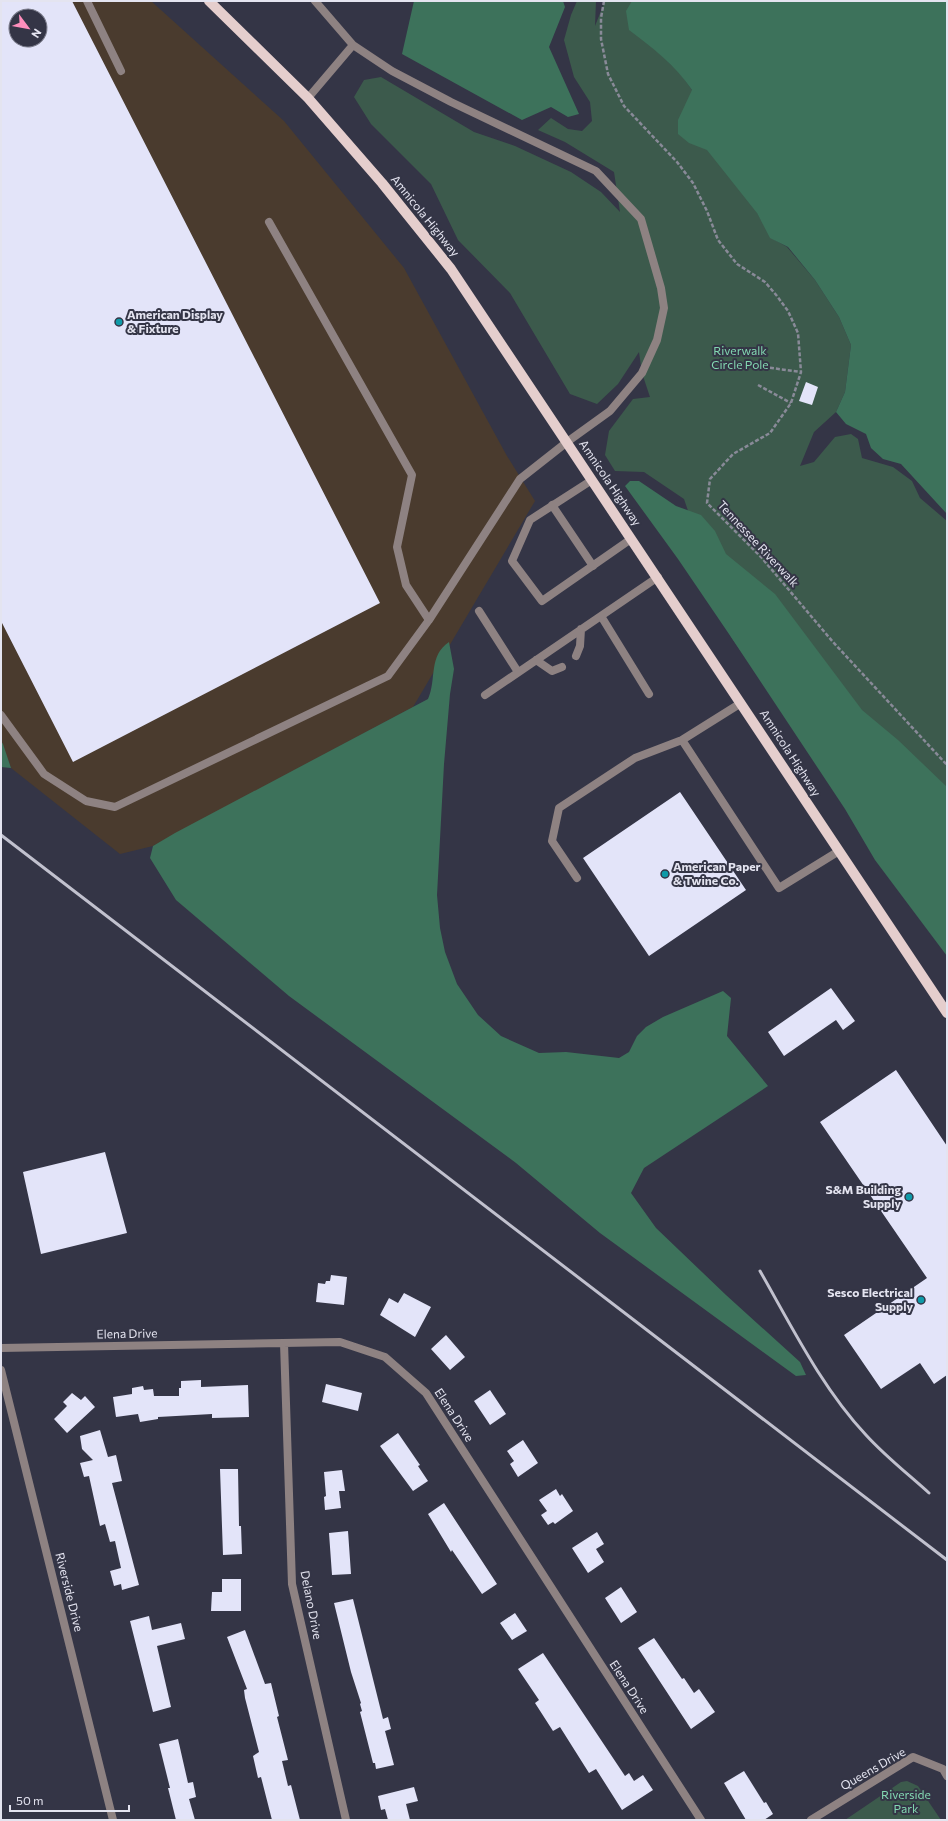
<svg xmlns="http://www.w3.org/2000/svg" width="948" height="1821" viewBox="0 0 948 1821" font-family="Commissioner,sans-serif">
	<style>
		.industrial { fill: #4a3b2e; fill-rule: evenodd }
		.green { fill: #3c5a4c }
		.forest { fill: #3d725b }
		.building { fill: #e3e4f9; fill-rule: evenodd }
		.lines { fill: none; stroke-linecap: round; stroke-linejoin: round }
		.path { stroke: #898a98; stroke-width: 2.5; stroke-dasharray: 4 2; stroke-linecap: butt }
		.service { stroke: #8e8282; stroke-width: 8 }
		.minor { stroke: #8e8282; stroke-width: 8 }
		.tertiary { stroke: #8e8282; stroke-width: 8 }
		.primary { stroke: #e5cecd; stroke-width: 10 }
		.rail { stroke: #c1c1ce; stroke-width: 3 }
		.culture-dot { fill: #0f9aa8; stroke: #343546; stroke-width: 1.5 }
		.labels { text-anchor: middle; stroke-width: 4; stroke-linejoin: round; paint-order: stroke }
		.street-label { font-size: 12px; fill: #e4e4f0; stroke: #343546 }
		.poi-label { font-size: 12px; font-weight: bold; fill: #e4e4f0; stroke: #343546; text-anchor: start }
		.park-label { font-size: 12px; fill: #83d8b2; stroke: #343546 }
	</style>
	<rect width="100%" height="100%" fill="#343546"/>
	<path class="industrial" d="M 1,1 L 151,1 L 284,121 L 404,268 L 507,456 L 535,501 L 413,707 L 153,846 L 120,854 L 11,768 L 1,741 ZM 16,16 L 40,16 L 40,40 L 16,40 Z"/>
	<path class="green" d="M 577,1 L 596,1 L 595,26 L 605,1 L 677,1 L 659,53 L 680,73 L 692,90 L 761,220 L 775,240 L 787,247 L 815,280 L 839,317 L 851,345 L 845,392 L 836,412 L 814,432 L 800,466 L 814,462 L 835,437 L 851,434 L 858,439 L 862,458 L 893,467 L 912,481 L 920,498 L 947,521 L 947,941 L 731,637 L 684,499 L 644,472 L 615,471 L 605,455 L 609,431 L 633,399 L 650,397 L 642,373 L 639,352 L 618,384 L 597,404 L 570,394 L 510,293 L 458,240 L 431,184 L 371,124 L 354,97 L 364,80 L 381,77 L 474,132 L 515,146 L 571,172 L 601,192 L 620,212 L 614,172 L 565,142 L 538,130 L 551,118 L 568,129 L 582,131 L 592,121 L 590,102 L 574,77 L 564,40 L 571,15 Z
		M 907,1781 L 918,1786 L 941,1820 L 845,1820 L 901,1782 Z"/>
	<path class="forest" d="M 414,1 L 563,1 L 565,7 L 549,47 L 579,114 L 568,117 L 551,107 L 522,120 L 402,54 Z
		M 632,1 L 947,1 L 947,514 L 901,464 L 883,459 L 871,448 L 866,434 L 846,424 L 836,412 L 845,392 L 851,345 L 839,317 L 815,280 L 788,247 L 770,238 L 757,213 L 707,150 L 689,143 L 678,134 L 678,120 L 692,90 C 675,65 653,48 629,30 L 626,11 Z
		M 630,481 L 639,481 L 676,506 L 701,515 L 715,531 L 726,554 L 775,594 L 862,710 L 898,740 L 947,787 L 947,956 L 875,860 L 845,809 L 731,637 L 678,559 L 625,486 Z
		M 449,642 L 454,669 L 450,694 L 444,764 L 437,895 L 440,928 L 445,952 L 457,984 L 478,1015 L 501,1036 L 539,1053 L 566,1052 L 619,1058 L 629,1052 L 637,1036 L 646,1027 L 663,1017 L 723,991 L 731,998 L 727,1036 L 768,1086 L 644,1168 L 631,1193 L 656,1228 L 726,1295 L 800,1362 L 806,1375 L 796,1376 L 600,1233 L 516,1163 L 289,996 L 176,900 L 150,858 L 153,846 L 175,833 L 428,699 C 437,679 428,656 449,642 Z
		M 1,741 L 3,744 L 11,768 L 1,767 Z"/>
	<path class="building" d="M 1,1 L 72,1 L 380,603 L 73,762 L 1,621 ZM 16,16 L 40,16 L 40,40 L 16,40 Z
		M 806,382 L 818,387 L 812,405 L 799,401 Z
		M 680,792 L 746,890 L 649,956 L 583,858 Z
		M 831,988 L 855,1021 L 843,1030 L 836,1020 L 784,1056 L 768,1032 Z
		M 896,1070 L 947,1146 L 947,1375 L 934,1384 L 920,1363 L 881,1389 L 844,1335 L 927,1278 L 820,1122 Z
		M 105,1152 L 127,1233 L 41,1254 L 23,1172 Z
		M 331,1275 L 347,1277 L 344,1305 L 316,1302 L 318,1283 L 325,1284 L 326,1281 L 330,1281 Z
		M 404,1293 L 431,1307 L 415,1337 L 380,1315 L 389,1298 L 398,1303 Z
		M 446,1335 L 465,1357 L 450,1370 L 431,1349 Z
		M 201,1380 L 201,1387 L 248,1385 L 249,1417 L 212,1418 L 212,1414 L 158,1417 L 158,1419 L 140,1422 L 138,1414 L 116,1417 L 113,1397 L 132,1394 L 132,1388 L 143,1386 L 144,1390 L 153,1389 L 154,1396 L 179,1396 L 179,1388 L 181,1388 L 181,1381 Z
		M 326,1384 L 362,1393 L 358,1411 L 322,1402 Z
		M 490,1390 L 506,1414 L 490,1425 L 474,1401 Z
		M 72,1393 L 81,1400 L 85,1396 L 95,1407 L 67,1433 L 54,1419 L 67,1406 L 63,1402 Z
		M 100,1430 L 108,1457 L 116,1455 L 122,1481 L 112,1483 L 139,1585 L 122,1590 L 121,1584 L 114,1586 L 110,1571 L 121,1568 L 115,1541 L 110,1542 L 105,1524 L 100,1526 L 89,1476 L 84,1477 L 80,1463 L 93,1460 L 82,1449 L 80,1436 Z
		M 398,1433 L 420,1465 L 418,1466 L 428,1481 L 413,1491 L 380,1446 Z
		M 523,1440 L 538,1463 L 518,1477 L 510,1464 L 514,1461 L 507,1451 Z
		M 220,1469 L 238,1469 L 239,1526 L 241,1526 L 242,1554 L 223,1555 Z
		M 342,1470 L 345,1491 L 339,1491 L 341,1508 L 325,1510 L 324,1497 L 326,1496 L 324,1472 Z
		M 556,1489 L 560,1496 L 562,1494 L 573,1511 L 555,1524 L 553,1522 L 548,1525 L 541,1515 L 547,1511 L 539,1500 Z
		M 444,1503 L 497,1584 L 482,1594 L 452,1550 L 451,1552 L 428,1514 Z
		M 348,1531 L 351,1574 L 332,1575 L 329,1533 Z
		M 597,1532 L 604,1544 L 596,1549 L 604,1562 L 588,1573 L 572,1548 Z
		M 222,1579 L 241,1579 L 241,1611 L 211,1611 L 212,1592 L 222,1592 Z
		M 621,1587 L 637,1612 L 621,1623 L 605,1598 Z
		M 353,1599 L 383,1719 L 388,1717 L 391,1729 L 385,1731 L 394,1765 L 376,1769 L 375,1763 L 373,1763 L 360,1712 L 362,1711 L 360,1704 L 361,1703 L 351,1672 L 334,1603 Z
		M 515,1613 L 527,1631 L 512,1640 L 500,1623 Z
		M 149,1616 L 152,1630 L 181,1623 L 185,1639 L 157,1646 L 171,1707 L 153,1712 L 130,1621 Z
		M 245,1630 L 265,1684 L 271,1683 L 279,1716 L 277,1717 L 288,1760 L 282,1761 L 288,1786 L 291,1785 L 300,1820 L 272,1820 L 261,1777 L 258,1778 L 253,1756 L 259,1752 L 245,1698 L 244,1690 L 247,1689 L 227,1637 Z
		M 654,1638 L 682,1679 L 684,1678 L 694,1693 L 699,1689 L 715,1712 L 691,1729 L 638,1648 Z
		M 543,1653 L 625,1776 L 629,1773 L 634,1781 L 643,1775 L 653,1790 L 622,1810 L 596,1769 L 589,1773 L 560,1727 L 553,1731 L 535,1703 L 539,1700 L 518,1669 Z
		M 178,1739 L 188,1783 L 193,1782 L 196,1797 L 189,1799 L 195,1820 L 176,1820 L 168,1788 L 170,1788 L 159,1744 Z
		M 744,1771 L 764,1803 L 766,1802 L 773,1814 L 764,1820 L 746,1820 L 724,1783 Z
		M 414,1787 L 418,1801 L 406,1804 L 410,1820 L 388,1820 L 385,1809 L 381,1810 L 378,1796 Z"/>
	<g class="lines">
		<path class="path" d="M 604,1 L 601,18 L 601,39 L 608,74 L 624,106 L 677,162 L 693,183 L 707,211 L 718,240 L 737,264 L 765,282 L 777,296 L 788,311 L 798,333 L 801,372 L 791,403 L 770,433 L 733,454 L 710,479 L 707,503 L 761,557 L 833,642 L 947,765
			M 764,367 L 801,372
			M 758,385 L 791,403"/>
		<path class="service" d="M 87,1 L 121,71
			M 269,222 L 412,475 L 397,547 L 406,585 L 429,620 L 520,479 L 567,442
			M 592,480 L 530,520 L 512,561 L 542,601 L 631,539
			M 552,505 L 593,566
			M 479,611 L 518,672
			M 601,616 L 649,694
			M 576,656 L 580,646 L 581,629
			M 536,660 L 552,671 L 562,667
			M 485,695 L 658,577
			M 1,715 L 44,774 L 86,801 L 115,807 L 388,676 L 429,620
			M 682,740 L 779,888 L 839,851
			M 577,878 L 552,841 L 559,808 L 635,758 L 682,740 L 741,703"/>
		<path class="minor" d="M 353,45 L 392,71 L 451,102 L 596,171 L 641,219 L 661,288 L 664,308 L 657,340 L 642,373 L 610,411 L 567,442
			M 308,98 L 353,45 L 315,1
			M 284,1343 L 292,1584 L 346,1820
			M 1,1348 L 340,1342 L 385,1357 L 426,1393 L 701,1820
			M 811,1820 L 913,1757 L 943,1769 L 947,1776"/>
		<path class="tertiary" d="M 1,1370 L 113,1820"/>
		<path class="primary" d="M 209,1 L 308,98 L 382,183 L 451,269 L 947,1013"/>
		<path class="rail" d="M 1,835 L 947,1560
			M 760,1271 C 792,1327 822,1388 866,1435 C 885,1456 908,1474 929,1493"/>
	</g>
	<g class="culture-dot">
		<circle cx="119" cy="322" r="4"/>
		<circle cx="665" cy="874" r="4"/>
		<circle cx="909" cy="1197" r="4"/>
		<circle cx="921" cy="1300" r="4"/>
	</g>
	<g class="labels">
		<g class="street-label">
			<text transform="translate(425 216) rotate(51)" y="4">Amnicola Highway</text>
			<text transform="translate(610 483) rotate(56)" y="4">Amnicola Highway</text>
			<text transform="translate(758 544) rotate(47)" y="4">Tennessee Riverwalk</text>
			<text transform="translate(790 753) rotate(57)" y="4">Amnicola Highway</text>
			<text transform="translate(127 1334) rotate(-1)" y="4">Elena Drive</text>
			<text transform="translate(454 1415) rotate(57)" y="4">Elena Drive</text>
			<text transform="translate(69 1592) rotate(76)" y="4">Riverside Drive</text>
			<text transform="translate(311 1605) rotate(79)" y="4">Delano Drive</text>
			<text transform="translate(629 1687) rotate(57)" y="4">Elena Drive</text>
			<text transform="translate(873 1769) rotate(-30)" y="4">Queens Drive</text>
		</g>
		<g class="poi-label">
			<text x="127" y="319">American Display<tspan x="127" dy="14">&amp; Fixture</tspan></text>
			<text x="673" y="871">American Paper<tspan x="673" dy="14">&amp; Twine Co.</tspan></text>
			<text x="901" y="1194" text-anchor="end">S&amp;M Building<tspan x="901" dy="14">Supply</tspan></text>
			<text x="913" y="1297" text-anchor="end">Sesco Electrical<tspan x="913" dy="14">Supply</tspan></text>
		</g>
		<g class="park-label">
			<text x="740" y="355">Riverwalk<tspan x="740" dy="14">Circle Pole</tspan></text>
			<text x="906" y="1799">Riverside<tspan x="906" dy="14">Park</tspan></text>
		</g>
	</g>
	<rect width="948" height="1821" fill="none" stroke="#e4e4f0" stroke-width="4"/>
	<g transform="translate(28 28) rotate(122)"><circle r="19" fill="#343546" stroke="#7a7b8a"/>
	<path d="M0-3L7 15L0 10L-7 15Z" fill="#fe8ebc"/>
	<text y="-6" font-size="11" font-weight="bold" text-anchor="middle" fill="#e4e4f0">N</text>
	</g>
	<path d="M10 1805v6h119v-6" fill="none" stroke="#e4e4f0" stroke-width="2"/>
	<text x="16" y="1805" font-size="12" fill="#e4e4f0" stroke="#343546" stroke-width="3" paint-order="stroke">50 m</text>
</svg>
